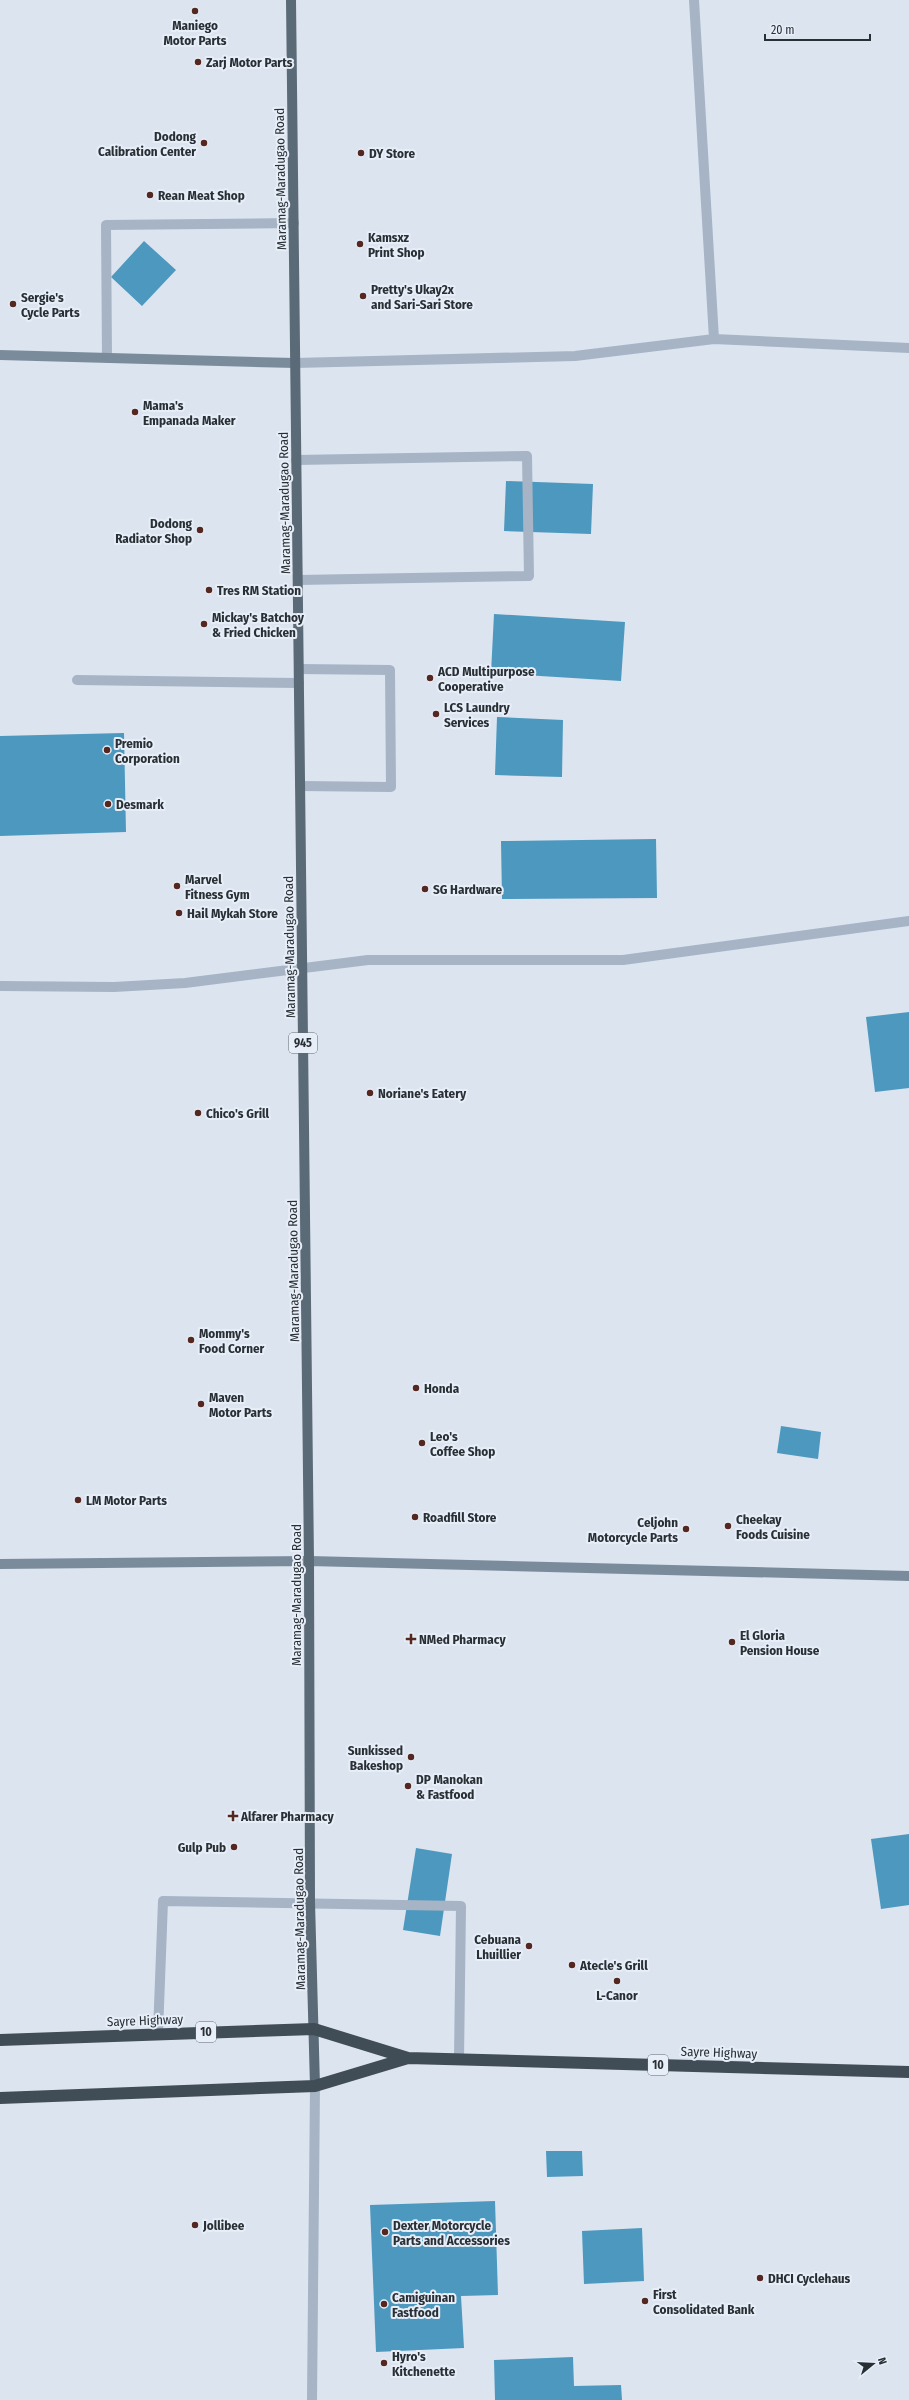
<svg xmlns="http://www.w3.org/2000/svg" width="909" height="2400" viewBox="0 0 909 2400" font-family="'Fira Sans Condensed',sans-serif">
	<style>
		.building { fill: #4c98bf }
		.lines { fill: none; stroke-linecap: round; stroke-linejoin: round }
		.lane { stroke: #a6b4c5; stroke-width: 10 }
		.street { stroke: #a6b4c5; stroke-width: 10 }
		.secondary { stroke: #7a8c9b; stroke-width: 10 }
		.primary { stroke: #5a6a76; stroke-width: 10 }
		.highway { stroke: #404d56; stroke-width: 12 }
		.poi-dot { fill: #542820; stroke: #e8eef8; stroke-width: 1.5 }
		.labels { text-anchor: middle; stroke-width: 4; stroke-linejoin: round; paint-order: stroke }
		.shield { fill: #e8eef8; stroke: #626970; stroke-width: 1 }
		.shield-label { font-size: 12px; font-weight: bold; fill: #283035 }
		.poi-label { font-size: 13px; font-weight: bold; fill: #283035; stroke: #e8eef8; text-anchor: start }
		.street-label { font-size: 13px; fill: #283035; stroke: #e8eef8 }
	</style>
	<rect width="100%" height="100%" fill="#dce4f0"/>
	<path class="building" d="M 144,241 L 176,270 L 142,306 L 111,277 Z
		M 506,481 L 593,484 L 591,534 L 504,531 Z
		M 494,614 L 625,622 L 621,681 L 491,673 Z
		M 497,717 L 563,720 L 562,777 L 495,775 Z
		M 124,733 L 126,832 L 0,836 L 0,736 Z
		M 656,839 L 657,898 L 502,899 L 501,841 Z
		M 909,1012 L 909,1088 L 875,1092 L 866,1017 Z
		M 781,1426 L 821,1432 L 818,1459 L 777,1453 Z
		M 909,1834 L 909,1905 L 881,1909 L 871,1839 Z
		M 416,1848 L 452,1854 L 440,1936 L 403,1930 Z
		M 546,2151 L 582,2151 L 583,2176 L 547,2177 Z
		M 495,2201 L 498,2295 L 461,2296 L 464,2348 L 376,2352 L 370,2205 Z
		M 642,2228 L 644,2281 L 584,2284 L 582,2231 Z
		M 573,2357 L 574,2386 L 621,2385 L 622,2400 L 495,2400 L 494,2360 Z"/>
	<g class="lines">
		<path class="lane" d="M 107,358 L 106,225 L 294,223
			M 296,460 L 527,456 L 529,576 L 298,580
			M 299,669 L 390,670 L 391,787 L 300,786
			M 77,680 L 299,683
			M 158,2033 L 163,1901 L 461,1906 L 459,2059"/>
		<path class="street" d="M 694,0 L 714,339
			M 295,363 L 575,356 L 714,339 L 909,348
			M 0,986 L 114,987 L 185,983 L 368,960 L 623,960 L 909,921
			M 312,2400 L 315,2086"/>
		<path class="secondary" d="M 0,355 L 295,363
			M 0,1564 L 309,1561 L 909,1576"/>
		<path class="primary" d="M 291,0 L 309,1561 L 310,1902 L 315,2086"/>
		<path class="highway" d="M 0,2040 L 314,2029 L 408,2058 L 909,2072
			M 0,2098 L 315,2086 L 408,2058"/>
	</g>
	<g class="poi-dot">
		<circle cx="195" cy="11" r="4"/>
		<circle cx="198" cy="62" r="4"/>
		<circle cx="204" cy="143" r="4"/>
		<circle cx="361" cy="153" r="4"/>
		<circle cx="150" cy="195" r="4"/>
		<circle cx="360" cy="244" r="4"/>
		<circle cx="363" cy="296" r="4"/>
		<circle cx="13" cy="304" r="4"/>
		<circle cx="135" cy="412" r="4"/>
		<circle cx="200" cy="530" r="4"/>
		<circle cx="209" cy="590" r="4"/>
		<circle cx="204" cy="624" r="4"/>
		<circle cx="430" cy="678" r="4"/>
		<circle cx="436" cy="714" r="4"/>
		<circle cx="107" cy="750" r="4"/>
		<circle cx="108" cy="804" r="4"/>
		<circle cx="177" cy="886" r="4"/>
		<circle cx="425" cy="889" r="4"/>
		<circle cx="179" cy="913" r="4"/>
		<circle cx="370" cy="1093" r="4"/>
		<circle cx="198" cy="1113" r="4"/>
		<circle cx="191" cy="1340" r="4"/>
		<circle cx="416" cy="1388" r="4"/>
		<circle cx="201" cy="1404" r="4"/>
		<circle cx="422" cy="1443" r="4"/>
		<circle cx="78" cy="1500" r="4"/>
		<circle cx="415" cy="1517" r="4"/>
		<circle cx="728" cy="1526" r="4"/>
		<circle cx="686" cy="1529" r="4"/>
		<path d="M409 1633h4v4h4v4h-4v4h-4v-4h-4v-4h4z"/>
		<circle cx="732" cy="1642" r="4"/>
		<circle cx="411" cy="1757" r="4"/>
		<circle cx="408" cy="1786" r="4"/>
		<path d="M231 1810h4v4h4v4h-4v4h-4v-4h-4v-4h4z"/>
		<circle cx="234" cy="1847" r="4"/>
		<circle cx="529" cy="1946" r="4"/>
		<circle cx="572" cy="1965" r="4"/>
		<circle cx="617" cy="1981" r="4"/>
		<circle cx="195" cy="2225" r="4"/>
		<circle cx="385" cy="2232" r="4"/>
		<circle cx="760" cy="2278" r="4"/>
		<circle cx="645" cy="2301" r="4"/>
		<circle cx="384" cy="2304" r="4"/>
		<circle cx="384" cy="2363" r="4"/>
	</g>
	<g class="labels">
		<g class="shield">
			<rect x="289" y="1033" width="28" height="20" rx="3"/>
			<rect x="196" y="2022" width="20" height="20" rx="3"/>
			<rect x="648" y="2055" width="20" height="20" rx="3"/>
		</g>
		<g class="shield-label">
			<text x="303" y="1047">945</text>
			<text x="206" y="2036">10</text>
			<text x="658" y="2069">10</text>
		</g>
		<g class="poi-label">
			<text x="195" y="30" text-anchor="middle">Maniego<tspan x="195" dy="15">Motor Parts</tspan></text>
			<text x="206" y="67">Zarj Motor Parts</text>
			<text x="196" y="141" text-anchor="end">Dodong<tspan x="196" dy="15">Calibration Center</tspan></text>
			<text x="369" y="158">DY Store</text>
			<text x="158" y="200">Rean Meat Shop</text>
			<text x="368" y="242">Kamsxz<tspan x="368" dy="15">Print Shop</tspan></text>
			<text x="371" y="294">Pretty's Ukay2x<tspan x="371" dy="15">and Sari-Sari Store</tspan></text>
			<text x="21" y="302">Sergie's<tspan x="21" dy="15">Cycle Parts</tspan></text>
			<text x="143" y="410">Mama's<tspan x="143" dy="15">Empanada Maker</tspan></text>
			<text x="192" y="528" text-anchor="end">Dodong<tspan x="192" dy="15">Radiator Shop</tspan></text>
			<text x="217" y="595">Tres RM Station</text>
			<text x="212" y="622">Mickay's Batchoy<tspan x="212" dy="15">&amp; Fried Chicken</tspan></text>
			<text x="438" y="676">ACD Multipurpose<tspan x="438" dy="15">Cooperative</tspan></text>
			<text x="444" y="712">LCS Laundry<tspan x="444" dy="15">Services</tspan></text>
			<text x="115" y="748">Premio<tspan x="115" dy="15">Corporation</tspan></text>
			<text x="116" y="809">Desmark</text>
			<text x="185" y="884">Marvel<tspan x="185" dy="15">Fitness Gym</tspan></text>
			<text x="433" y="894">SG Hardware</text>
			<text x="187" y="918">Hail Mykah Store</text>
			<text x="378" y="1098">Noriane's Eatery</text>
			<text x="206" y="1118">Chico's Grill</text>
			<text x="199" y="1338">Mommy's<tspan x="199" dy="15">Food Corner</tspan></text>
			<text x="424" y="1393">Honda</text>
			<text x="209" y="1402">Maven<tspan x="209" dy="15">Motor Parts</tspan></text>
			<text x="430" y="1441">Leo's<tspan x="430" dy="15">Coffee Shop</tspan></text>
			<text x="86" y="1505">LM Motor Parts</text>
			<text x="423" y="1522">Roadfill Store</text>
			<text x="736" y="1524">Cheekay<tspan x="736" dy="15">Foods Cuisine</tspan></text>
			<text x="678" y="1527" text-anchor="end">Celjohn<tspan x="678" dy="15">Motorcycle Parts</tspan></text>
			<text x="740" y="1640">El Gloria<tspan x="740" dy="15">Pension House</tspan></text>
			<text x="419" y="1644">NMed Pharmacy</text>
			<text x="403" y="1755" text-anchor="end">Sunkissed<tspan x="403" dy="15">Bakeshop</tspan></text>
			<text x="416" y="1784">DP Manokan<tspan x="416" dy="15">&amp; Fastfood</tspan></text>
			<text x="241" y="1821">Alfarer Pharmacy</text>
			<text x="226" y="1852" text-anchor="end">Gulp Pub</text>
			<text x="521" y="1944" text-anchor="end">Cebuana<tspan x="521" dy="15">Lhuillier</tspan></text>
			<text x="580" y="1970">Atecle's Grill</text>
			<text x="617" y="2000" text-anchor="middle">L-Canor</text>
			<text x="203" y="2230">Jollibee</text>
			<text x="393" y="2230">Dexter Motorcycle<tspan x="393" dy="15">Parts and Accessories</tspan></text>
			<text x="768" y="2283">DHCI Cyclehaus</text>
			<text x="653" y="2299">First<tspan x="653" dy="15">Consolidated Bank</tspan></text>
			<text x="392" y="2302">Camiguinan<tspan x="392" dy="15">Fastfood</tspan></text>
			<text x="392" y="2361">Hyro's<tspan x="392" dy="15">Kitchenette</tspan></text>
		</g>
		<g class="street-label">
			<text transform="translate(280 179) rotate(-91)" y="5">Maramag-Maradugao Road</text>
			<text transform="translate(284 503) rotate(-91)" y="5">Maramag-Maradugao Road</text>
			<text transform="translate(289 947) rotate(-91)" y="5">Maramag-Maradugao Road</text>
			<text transform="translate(293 1271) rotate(-91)" y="5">Maramag-Maradugao Road</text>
			<text transform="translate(296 1595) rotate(-90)" y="5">Maramag-Maradugao Road</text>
			<text transform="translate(299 1919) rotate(-91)" y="5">Maramag-Maradugao Road</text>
			<text transform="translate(145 2020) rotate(-2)" y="5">Sayre Highway</text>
			<text transform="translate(719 2052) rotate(2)" y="5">Sayre Highway</text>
		</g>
	</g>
	<g transform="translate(873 2364) rotate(72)" stroke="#e8eef8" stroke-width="3" paint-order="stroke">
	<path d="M0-3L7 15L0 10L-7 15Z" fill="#283035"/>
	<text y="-6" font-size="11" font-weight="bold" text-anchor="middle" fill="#283035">N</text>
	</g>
	<path d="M765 34v6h105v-6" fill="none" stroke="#283035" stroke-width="2"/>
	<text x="771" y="34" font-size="12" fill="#283035" stroke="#e8eef8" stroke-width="3" paint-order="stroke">20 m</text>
</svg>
